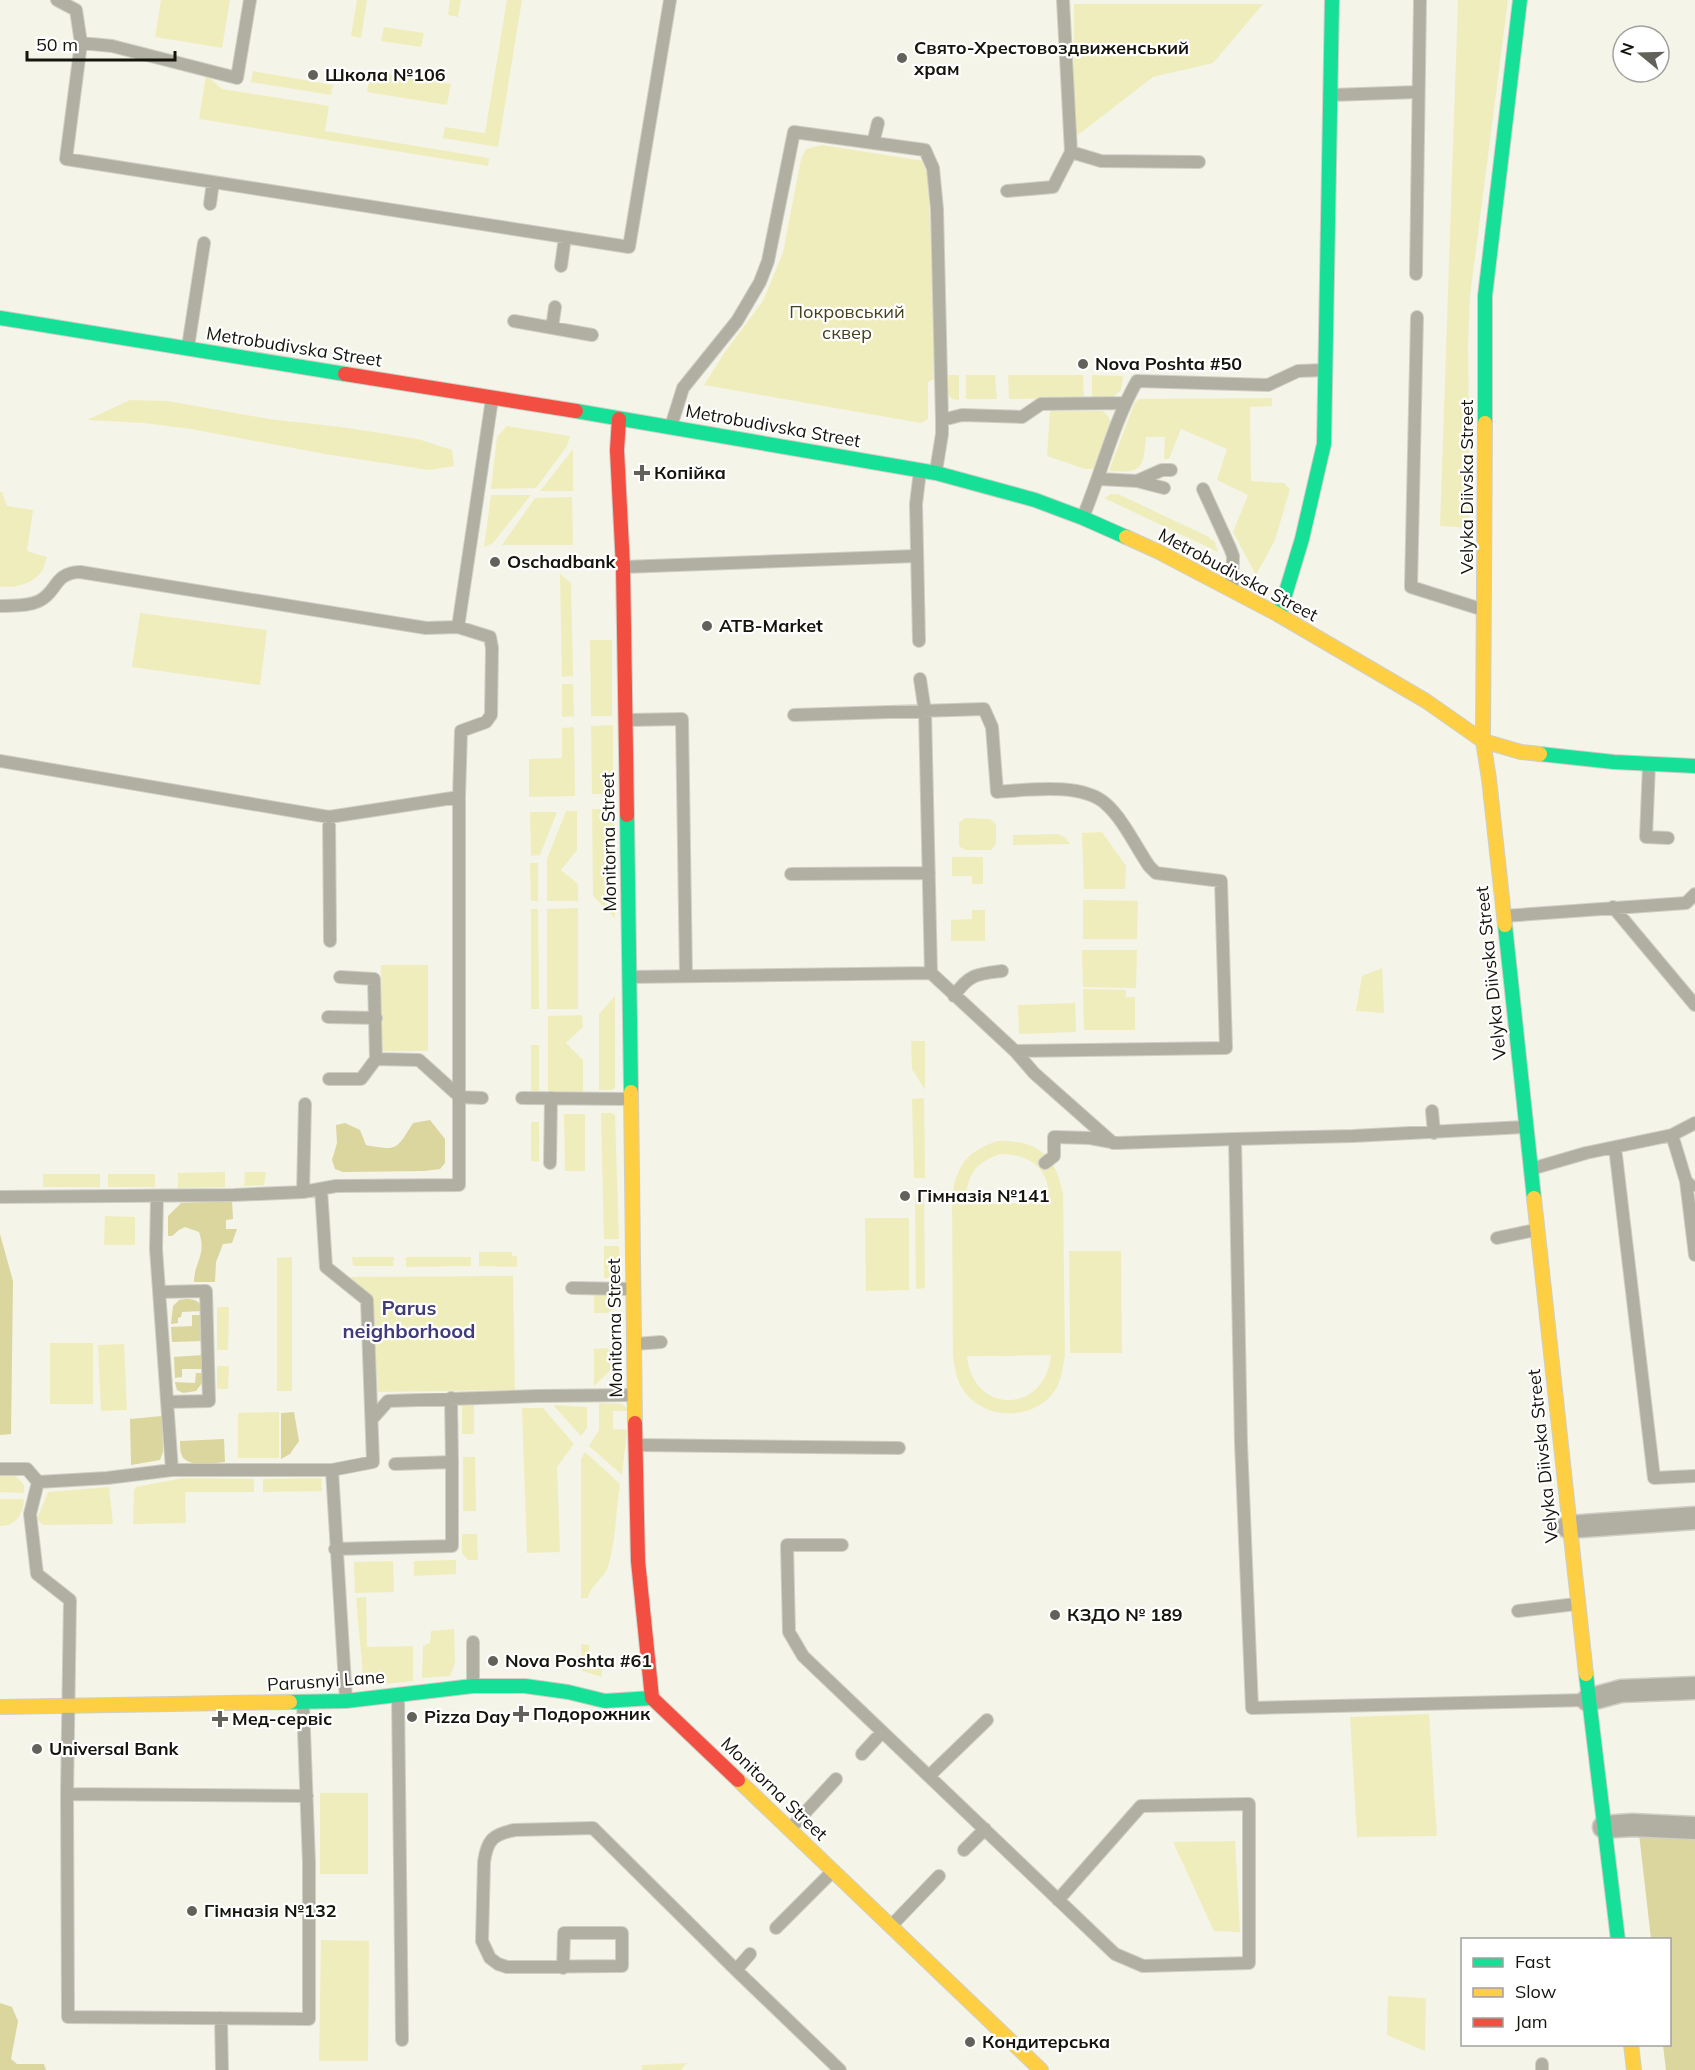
<svg xmlns="http://www.w3.org/2000/svg" width="1695" height="2070" viewBox="0 0 1695 2070" font-family="Mulish,sans-serif">
	<style>
		.green { fill: #f0edbd; fill-rule: evenodd }
		.forest { fill: #dad69e }
		.lines { fill: none; stroke-linecap: round; stroke-linejoin: round }
		.lane-casing { stroke: #cfcfc6; stroke-width: 14 }
		.street-casing { stroke: #cfcfc6; stroke-width: 25 }
		.fast-casing { stroke: #cfcfc6; stroke-width: 16 }
		.slow-casing { stroke: #cfcfc6; stroke-width: 16 }
		.jam-casing { stroke: #cfcfc6; stroke-width: 16 }
		.lane { stroke: #b0afa2; stroke-width: 12 }
		.street { stroke: #b0afa2; stroke-width: 22 }
		.fast { stroke: #16e098; stroke-width: 14 }
		.slow { stroke: #ffcf43; stroke-width: 14 }
		.jam { stroke: #f24e42; stroke-width: 14 }
		.poi-dot { fill: #63625a; stroke: #fff; stroke-width: 2 }
		.labels { text-anchor: middle; stroke-width: 4.5; stroke-linejoin: round; paint-order: stroke }
		.poi-label { font-size: 18px; font-weight: bold; fill: #15140d; stroke: #fff; text-anchor: start }
		.park-label { font-size: 18px; fill: #45411b; stroke: #fff }
		.street-label { font-size: 18px; fill: #15140d; stroke: #fff }
		.neighbourhood-label { font-size: 20px; font-weight: bold; fill: #413c79; stroke: #fff }
	</style>
	<rect width="100%" height="100%" fill="#f4f4e8"/>
	<path class="green" d="M 161,0 L 230,0 L 222,48 L 155,37 Z
		M 357,0 L 367,0 L 361,38 L 351,36 Z
		M 450,0 L 461,0 L 458,17 L 448,15 Z
		M 507,0 L 522,0 L 498,147 L 443,138 L 445,127 L 485,133 Z
		M 1458,0 L 1508,0 L 1470,296 L 1468,343 L 1470,528 L 1440,526 Z
		M 1074,4 L 1263,4 L 1213,63 L 1153,77 L 1074,138 Z
		M 384,27 L 424,33 L 421,47 L 381,41 Z
		M 253,71 L 333,85 L 331,95 L 251,82 Z
		M 371,71 L 451,84 L 447,105 L 367,92 Z
		M 206,75 L 222,89 L 329,106 L 325,131 L 489,158 L 488,166 L 199,119 Z
		M 822,145 L 924,161 L 928,172 L 936,378 L 928,382 L 928,419 L 921,423 L 704,385 L 725,352 L 763,301 L 783,253 L 801,159 L 806,149 Z
		M 946,375 L 959,375 L 959,400 L 952,399 L 947,394 Z
		M 966,375 L 995,375 L 997,399 L 966,399 Z
		M 1008,375 L 1083,375 L 1084,398 L 1009,399 Z
		M 1092,375 L 1123,376 L 1121,390 L 1112,398 L 1092,398 Z
		M 1272,398 L 1272,406 L 1250,407 L 1251,481 L 1284,483 L 1290,489 L 1275,540 L 1256,575 L 1233,532 L 1248,495 L 1217,480 L 1227,449 L 1181,429 L 1169,459 L 1164,459 L 1165,437 L 1146,437 C 1143,467 1144,474 1109,471 L 1135,402 L 1140,399 Z
		M 130,400 L 168,401 L 269,419 L 341,427 L 418,439 L 452,450 L 454,466 L 429,470 L 325,454 L 191,429 L 144,423 L 87,420 Z
		M 1050,411 L 1103,411 L 1108,416 L 1112,425 L 1095,469 L 1085,469 L 1047,456 Z
		M 507,426 L 570,436 L 567,446 L 536,488 L 491,489 L 497,437 Z
		M 573,449 L 573,491 L 540,491 Z
		M 0,492 L 2,492 L 7,506 L 33,510 L 27,551 L 47,557 C 45,561 44,568 42,571 C 33,584 14,589 0,586 Z
		M 1111,494 L 1118,494 L 1207,536 L 1215,542 L 1218,552 L 1104,498 Z
		M 491,495 L 531,495 L 493,543 L 484,547 Z
		M 572,497 L 573,545 L 502,545 L 535,498 Z
		M 560,574 L 571,583 L 573,676 L 562,677 Z
		M 140,613 L 267,630 L 260,685 L 132,667 Z
		M 590,640 L 612,640 L 612,716 L 591,716 Z
		M 562,684 L 573,684 L 574,716 L 562,717 Z
		M 613,725 L 613,794 L 592,794 L 591,726 Z
		M 574,727 L 575,796 L 529,797 L 529,759 L 562,758 L 562,728 Z
		M 592,809 L 614,809 L 615,918 L 593,896 Z
		M 566,811 L 577,811 L 577,850 L 561,870 L 578,884 L 578,901 L 547,901 L 547,859 Z
		M 530,812 L 557,812 L 540,855 L 531,856 Z
		M 965,818 L 990,819 L 996,824 L 996,844 L 991,850 L 965,850 L 959,846 L 959,823 Z
		M 1102,832 L 1126,866 L 1125,889 L 1084,889 L 1082,833 Z
		M 1058,834 L 1066,838 L 1070,844 L 1013,845 L 1013,835 Z
		M 952,857 L 983,857 L 983,884 L 972,884 L 972,876 L 952,876 Z
		M 530,863 L 538,863 L 538,901 L 531,901 Z
		M 1083,900 L 1138,901 L 1137,939 L 1083,939 Z
		M 578,908 L 578,1009 L 547,1009 L 547,909 Z
		M 531,909 L 538,909 L 539,1009 L 531,1009 Z
		M 972,910 L 985,910 L 985,941 L 951,941 L 951,920 L 972,919 Z
		M 1082,950 L 1137,950 L 1136,988 L 1083,987 Z
		M 381,965 L 428,965 L 428,1051 L 381,1051 Z
		M 1382,968 L 1384,1013 L 1356,1011 L 1362,976 Z
		M 1083,989 L 1126,990 L 1126,997 L 1135,997 L 1135,1030 L 1084,1030 Z
		M 615,996 L 615,1088 L 611,1090 L 599,1090 L 599,1014 Z
		M 1075,1003 L 1076,1032 L 1019,1034 L 1018,1005 Z
		M 582,1015 L 583,1027 L 566,1043 L 583,1060 L 583,1092 L 548,1092 L 548,1016 Z
		M 911,1041 L 925,1041 L 925,1090 L 912,1069 Z
		M 531,1045 L 539,1045 L 539,1092 L 531,1092 Z
		M 924,1098 L 925,1178 L 914,1178 L 912,1099 Z
		M 601,1113 L 611,1113 L 615,1115 L 619,1239 L 604,1239 Z
		M 564,1114 L 585,1114 L 585,1171 L 565,1171 Z
		M 531,1122 L 539,1122 L 539,1162 L 531,1161 Z
		M 997,1141 C 1038,1140 1056,1155 1063,1194 L 1065,1355 C 1063,1366 1062,1376 1057,1387 C 1038,1422 982,1422 962,1388 C 956,1378 955,1368 953,1356 L 952,1196 C 957,1164 967,1152 997,1141 ZM 1000,1154 C 1019,1154 1039,1160 1046,1180 C 1049,1186 1048,1196 1049,1203 L 965,1204 C 968,1176 972,1164 1000,1154 ZM 1051,1355 C 1046,1414 973,1416 967,1356 Z
		M 225,1172 L 225,1187 L 178,1188 L 178,1173 Z
		M 245,1172 L 266,1172 L 264,1185 L 244,1186 Z
		M 43,1174 L 100,1174 L 100,1187 L 43,1187 Z
		M 108,1174 L 155,1174 L 155,1187 L 108,1187 Z
		M 915,1197 L 924,1197 L 925,1288 L 916,1289 Z
		M 105,1216 L 135,1217 L 135,1245 L 104,1245 Z
		M 865,1218 L 909,1218 L 909,1290 L 866,1291 Z
		M 604,1246 L 619,1246 L 620,1272 L 613,1278 L 604,1278 Z
		M 1069,1251 L 1121,1251 L 1122,1353 L 1070,1353 Z
		M 479,1252 L 512,1252 L 512,1256 L 517,1256 L 517,1267 L 479,1266 Z
		M 292,1257 L 292,1391 L 277,1391 L 277,1258 Z
		M 352,1257 L 394,1257 L 393,1266 L 353,1266 Z
		M 406,1257 L 471,1257 L 471,1266 L 406,1267 Z
		M 513,1276 L 515,1390 L 378,1392 L 372,1296 L 350,1277 Z
		M 594,1292 L 614,1293 L 620,1297 L 620,1306 L 607,1313 L 594,1313 Z
		M 217,1307 L 229,1307 L 228,1350 L 217,1350 Z
		M 50,1343 L 93,1343 L 93,1404 L 50,1404 Z
		M 124,1344 L 127,1410 L 101,1411 L 98,1345 Z
		M 607,1348 L 617,1356 L 615,1366 L 594,1386 L 594,1349 Z
		M 217,1366 L 229,1366 L 228,1389 L 217,1389 Z
		M 474,1403 L 474,1434 L 462,1434 L 462,1404 Z
		M 599,1403 L 622,1404 L 630,1411 L 613,1411 L 613,1429 L 627,1430 L 622,1475 L 589,1446 L 599,1430 Z
		M 553,1405 L 587,1407 L 587,1428 L 581,1436 Z
		M 522,1408 L 543,1408 L 574,1444 L 557,1467 L 560,1552 L 527,1553 Z
		M 279,1412 L 279,1458 L 238,1458 L 238,1413 Z
		M 585,1452 L 620,1484 C 616,1510 616,1538 609,1563 C 606,1578 590,1585 588,1598 L 581,1598 L 581,1459 Z
		M 463,1457 L 475,1457 L 476,1511 L 463,1511 Z
		M 0,1474 L 14,1474 L 24,1485 L 24,1493 L 0,1492 Z
		M 183,1478 L 254,1479 L 254,1492 L 185,1492 L 186,1523 L 133,1524 L 134,1490 L 136,1487 Z
		M 321,1478 L 322,1491 L 263,1492 L 263,1479 Z
		M 109,1487 L 113,1524 L 43,1525 L 37,1519 L 48,1492 Z
		M 0,1499 L 24,1499 C 23,1515 16,1526 0,1526 Z
		M 462,1534 L 477,1534 L 478,1560 L 468,1560 L 462,1553 Z
		M 456,1560 L 456,1574 L 414,1576 L 414,1561 Z
		M 393,1561 L 394,1592 L 355,1593 L 354,1562 Z
		M 366,1597 L 367,1647 L 413,1646 L 413,1681 L 364,1686 L 356,1598 Z
		M 454,1629 L 455,1663 L 450,1676 L 422,1678 L 423,1646 L 430,1643 L 431,1631 Z
		M 581,1644 L 589,1645 L 589,1654 L 602,1667 L 602,1677 L 582,1671 Z
		M 1429,1714 L 1437,1836 L 1357,1837 L 1350,1717 Z
		M 320,1793 L 368,1793 L 368,1874 L 320,1874 Z
		M 1235,1841 L 1240,1932 L 1214,1931 L 1173,1842 Z
		M 321,1940 L 369,1941 L 368,2061 L 319,2061 Z
		M 1388,1996 L 1426,1998 L 1425,2051 L 1387,2035 Z
		M 687,2063 L 681,2070 L 642,2070 L 642,2065 Z"/>
	<path class="forest" d="M 430,1120 L 445,1139 L 445,1163 L 440,1169 L 424,1171 L 343,1172 L 335,1169 L 332,1160 L 337,1143 L 336,1125 L 345,1123 L 360,1130 L 366,1145 C 398,1151 396,1150 413,1123 Z
		M 232,1201 L 233,1219 L 226,1220 L 226,1229 L 237,1229 L 232,1243 L 223,1244 L 216,1262 L 215,1282 L 194,1282 C 194,1262 207,1255 199,1232 L 185,1227 L 179,1230 L 172,1236 L 168,1236 L 168,1216 L 181,1203 Z
		M 0,1234 L 13,1281 L 11,1434 L 0,1435 Z
		M 186,1299 C 195,1299 201,1301 202,1311 L 182,1312 L 181,1317 L 178,1318 L 178,1323 L 171,1324 L 173,1306 L 179,1300 Z
		M 192,1315 L 202,1315 L 202,1341 L 172,1342 L 171,1327 L 192,1326 Z
		M 202,1355 L 203,1369 L 182,1369 L 182,1377 L 175,1378 L 174,1357 Z
		M 196,1373 L 202,1373 L 202,1383 L 196,1391 L 183,1393 L 177,1390 L 175,1382 L 195,1383 Z
		M 294,1412 L 299,1441 L 290,1454 L 281,1459 L 281,1413 Z
		M 162,1416 L 163,1452 L 160,1460 L 131,1465 L 130,1419 Z
		M 224,1439 L 225,1462 C 214,1463 188,1468 182,1456 C 180,1452 180,1446 180,1441 Z
		M 1639,1834 L 1695,1837 L 1695,2070 L 1666,2070 L 1663,2045 L 1670,2044 L 1670,1940 L 1651,1939 Z
		M 0,2003 L 12,2007 L 18,2021 L 11,2059 L 17,2064 L 44,2064 L 46,2070 L 0,2070 Z"/>
	<g class="lines">
		<g class="lane-casing">
			<path id="lane" d="M 57,0 L 76,10 L 81,43 L 66,159 L 629,247 L 670,0
				M 81,43 L 112,46 L 237,78 L 250,0
				M 1332,95 L 1418,92
				M 873,143 L 878,123
				M 1071,152 L 1101,161 L 1199,162
				M 1007,191 L 1053,187 L 1071,152 L 1063,0
				M 210,204 L 213,182
				M 561,266 L 565,237
				M 1416,274 L 1420,0
				M 1417,317 L 1411,587 L 1484,610
				M 514,321 L 592,335
				M 552,328 L 555,307
				M 188,347 L 204,243
				M 672,423 L 683,388 L 737,321 L 760,282 L 768,261 L 794,132 L 925,150 L 933,168 L 937,209 L 942,420
				M 936,471 L 942,434 L 942,420 L 962,415 L 1022,417 L 1041,404 L 1125,403
				M 1099,479 L 1137,481 L 1164,488
				M 1137,481 L 1162,470 L 1171,470
				M 1203,489 L 1230,548 L 1233,556 L 1232,588
				M 1083,517 C 1102,472 1113,423 1137,381 L 1268,385 L 1298,371 L 1324,370
				M 624,567 L 916,556
				M 0,606 C 12,605 27,607 39,601 C 58,592 53,573 80,572 L 426,628 L 458,627
				M 919,641 L 916,504 L 920,471
				M 920,679 L 925,712 L 931,973 L 1015,1051 L 1034,1073 L 1113,1143
				M 794,715 L 984,709 L 992,727 L 997,792 C 1027,790 1082,782 1106,804 C 1123,819 1136,847 1149,866 L 1156,873 L 1221,881 L 1226,1048 L 1015,1051
				M 628,720 L 682,719 L 686,976
				M 0,761 L 329,817 L 459,797
				M 1649,765 L 1646,837 L 1668,838
				M 329,817 L 330,941
				M 791,874 L 929,873
				M 1613,907 L 1695,1005
				M 1504,916 L 1686,903 L 1695,894
				M 340,977 L 374,979 L 376,1059 L 419,1060 L 460,1097 L 482,1098
				M 629,977 L 931,973
				M 954,996 C 969,974 977,974 1002,971
				M 328,1017 L 376,1018
				M 329,1079 L 361,1079 L 376,1059
				M 522,1098 L 629,1099
				M 1432,1111 L 1434,1133
				M 1524,1127 L 1353,1136 L 1235,1139 L 1241,1443 L 1252,1708 L 1587,1700
				M 1672,1135 L 1686,1181 L 1691,1186
				M 1615,1147 L 1654,1478 L 1695,1476
				M 550,1163 L 551,1098
				M 1045,1163 L 1054,1156 L 1054,1137 L 1090,1138 L 1117,1143 L 1235,1139
				M 1531,1169 L 1586,1153 L 1672,1135 L 1695,1123
				M 1686,1181 L 1695,1255
				M 303,1192 L 305,1104
				M 157,1196 L 156,1249 L 172,1470
				M 0,1197 L 234,1195 L 303,1192 L 336,1186 L 459,1185 L 459,797 L 461,731 L 486,722 L 491,715 L 492,648 L 490,637 L 458,627 L 492,399
				M 1497,1238 L 1535,1230
				M 572,1288 L 632,1289
				M 160,1292 L 206,1291 L 209,1401 L 168,1402
				M 635,1344 L 661,1342
				M 372,1419 L 388,1401 L 537,1396 L 633,1395
				M 636,1445 L 899,1448
				M 395,1464 L 452,1462 L 451,1398
				M 0,1469 L 27,1469 L 38,1482
				M 332,1470 L 346,1700
				M 842,1545 L 787,1545 L 789,1632 L 803,1656 L 1115,1954 L 1143,1966 L 1249,1963 L 1249,1804 L 1141,1806 L 1058,1900
				M 335,1549 L 452,1546 L 452,1462
				M 1518,1611 L 1576,1604
				M 473,1642 L 473,1685
				M 398,1695 L 402,2040
				M 303,1704 L 309,1863 L 309,2019 L 68,2017 L 67,1794 L 70,1600 L 37,1574 L 30,1514 L 38,1482 L 107,1478 L 172,1470 L 332,1470 L 373,1462 L 367,1300 L 326,1267 L 321,1189
				M 862,1754 L 882,1732
				M 929,1776 L 987,1720
				M 67,1794 L 307,1796
				M 791,1828 L 836,1779
				M 964,1850 L 985,1829
				M 892,1925 L 939,1876
				M 776,1928 L 833,1871
				M 563,1968 L 564,1933 L 622,1933 L 622,1966 L 507,1967 L 498,1964 L 490,1958 L 482,1941 L 484,1862 C 487,1840 493,1834 515,1830 L 593,1828 L 736,1970 L 840,2070
				M 736,1970 L 750,1954
				M 221,2018 L 222,2070
				M 1542,2064 L 1542,2070"/>
		</g>
		<g class="street-casing">
			<path id="street" d="M 1568,1527 L 1695,1518
				M 1588,1700 L 1621,1691 L 1695,1688
				M 1604,1827 L 1632,1825 L 1695,1828"/>
		</g>
		<g class="fast-casing">
			<path id="fast" d="M 0,318 L 345,374
				M 576,411 L 936,473 L 1035,500 L 1083,518 L 1126,537
				M 1485,423 L 1485,296 L 1520,0
				M 1279,615 L 1302,539 L 1324,444 L 1332,0
				M 1540,754 L 1614,762 L 1695,766
				M 627,815 L 631,1092
				M 1505,925 L 1534,1198
				M 1586,1674 L 1618,1940
				M 290,1702 L 346,1701 L 473,1686 L 525,1686 L 568,1692 L 605,1701 L 652,1698"/>
		</g>
		<g class="slow-casing">
			<path id="slow" d="M 1485,423 L 1483,741 L 1489,779 L 1505,925
				M 1126,537 L 1159,552 L 1279,615 L 1426,701 L 1483,741 L 1521,752 L 1540,754
				M 631,1092 L 635,1423
				M 1534,1198 L 1586,1674
				M 0,1707 L 290,1702
				M 738,1780 L 1041,2070
				M 1631,2044 L 1634,2070"/>
		</g>
		<g class="jam-casing">
			<path id="jam" d="M 345,374 L 576,411
				M 619,419 L 617,450 L 623,567 L 627,815
				M 635,1423 L 638,1561 L 652,1698 L 738,1780"/>
		</g>
		<use href="#lane" class="lane"/>
		<use href="#street" class="street"/>
		<use href="#fast" class="fast"/>
		<use href="#slow" class="slow"/>
		<use href="#jam" class="jam"/>
	</g>
	<g class="poi-dot">
		<circle cx="902" cy="58" r="6"/>
		<circle cx="313" cy="75" r="6"/>
		<circle cx="1083" cy="364" r="6"/>
		<path d="M639 464h6v6h6v6h-6v6h-6v-6h-6v-6h6z"/>
		<circle cx="495" cy="562" r="6"/>
		<circle cx="707" cy="626" r="6"/>
		<circle cx="905" cy="1196" r="6"/>
		<circle cx="1055" cy="1615" r="6"/>
		<circle cx="493" cy="1661" r="6"/>
		<path d="M518 1705h6v6h6v6h-6v6h-6v-6h-6v-6h6z"/>
		<circle cx="412" cy="1717" r="6"/>
		<path d="M217 1710h6v6h6v6h-6v6h-6v-6h-6v-6h6z"/>
		<circle cx="37" cy="1749" r="6"/>
		<circle cx="192" cy="1911" r="6"/>
		<circle cx="970" cy="2042" r="6"/>
	</g>
	<g class="labels">
		<g class="poi-label">
			<text x="914" y="54">Свято-Хрестовоздвиженський<tspan x="914" dy="21">храм</tspan></text>
			<text x="325" y="81">Школа №106</text>
			<text x="1095" y="370">Nova Poshta #50</text>
			<text x="654" y="479">Копійка</text>
			<text x="507" y="568">Oschadbank</text>
			<text x="719" y="632">ATB-Market</text>
			<text x="917" y="1202">Гімназія №141</text>
			<text x="1067" y="1621">КЗДО № 189</text>
			<text x="505" y="1667">Nova Poshta #61</text>
			<text x="533" y="1720">Подорожник</text>
			<text x="424" y="1723">Pizza Day</text>
			<text x="232" y="1725">Мед-сервіс</text>
			<text x="49" y="1755">Universal Bank</text>
			<text x="204" y="1917">Гімназія №132</text>
			<text x="982" y="2048">Кондитерська</text>
		</g>
		<g class="park-label">
			<text x="847" y="318">Покровський<tspan x="847" dy="21">сквер</tspan></text>
		</g>
		<g class="street-label">
			<text transform="translate(294 347) rotate(9)" y="6">Metrobudivska Street</text>
			<text transform="translate(773 426) rotate(10)" y="6">Metrobudivska Street</text>
			<text transform="translate(1467 487) rotate(-90)" y="6">Velyka Diivska Street</text>
			<text transform="translate(1238 575) rotate(28)" y="6">Metrobudivska Street</text>
			<text transform="translate(609 842) rotate(-91)" y="6">Monitorna Street</text>
			<text transform="translate(1491 973) rotate(-96)" y="6">Velyka Diivska Street</text>
			<text transform="translate(615 1328) rotate(-91)" y="6">Monitorna Street</text>
			<text transform="translate(1543 1456) rotate(-96)" y="6">Velyka Diivska Street</text>
			<text transform="translate(326 1681) rotate(-4)" y="6">Parusnyi Lane</text>
			<text transform="translate(774 1789) rotate(44)" y="6">Monitorna Street</text>
		</g>
		<g class="neighbourhood-label">
			<text x="409" y="1315">Parus<tspan x="409" dy="23">neighborhood</tspan></text>
		</g>
	</g>
	<rect x="1461" y="1938" width="210" height="108" fill="#ffffff" stroke="#a1a19e" stroke-width="1.5"/>
	<rect x="1473" y="1958" width="30" height="9" fill="#16e098" stroke="#a1a19e" stroke-width="1.5"/>
	<text x="1515" y="1968" font-size="18" fill="#15140d">Fast</text>
	<rect x="1473" y="1988" width="30" height="9" fill="#ffcf43" stroke="#a1a19e" stroke-width="1.5"/>
	<text x="1515" y="1998" font-size="18" fill="#15140d">Slow</text>
	<rect x="1473" y="2018" width="30" height="9" fill="#f24e42" stroke="#a1a19e" stroke-width="1.5"/>
	<text x="1515" y="2028" font-size="18" fill="#15140d">Jam</text>
	<g transform="translate(1641 54) rotate(289)"><circle r="28" fill="#ffffff" stroke="#a1a19e" stroke-width="1.5"/>
	<path d="M0-4.5L10 22L0 15L-10 22Z" fill="#63625a"/>
	<text y="-9" font-size="16" font-weight="bold" text-anchor="middle" fill="#15140d">N</text>
	</g>
	<path d="M27 51v9h148v-9" fill="none" stroke="#15140d" stroke-width="3"/>
	<text x="36" y="51" font-size="18" fill="#15140d" stroke="#ffffff" stroke-width="4.5" paint-order="stroke">50 m</text>
</svg>
